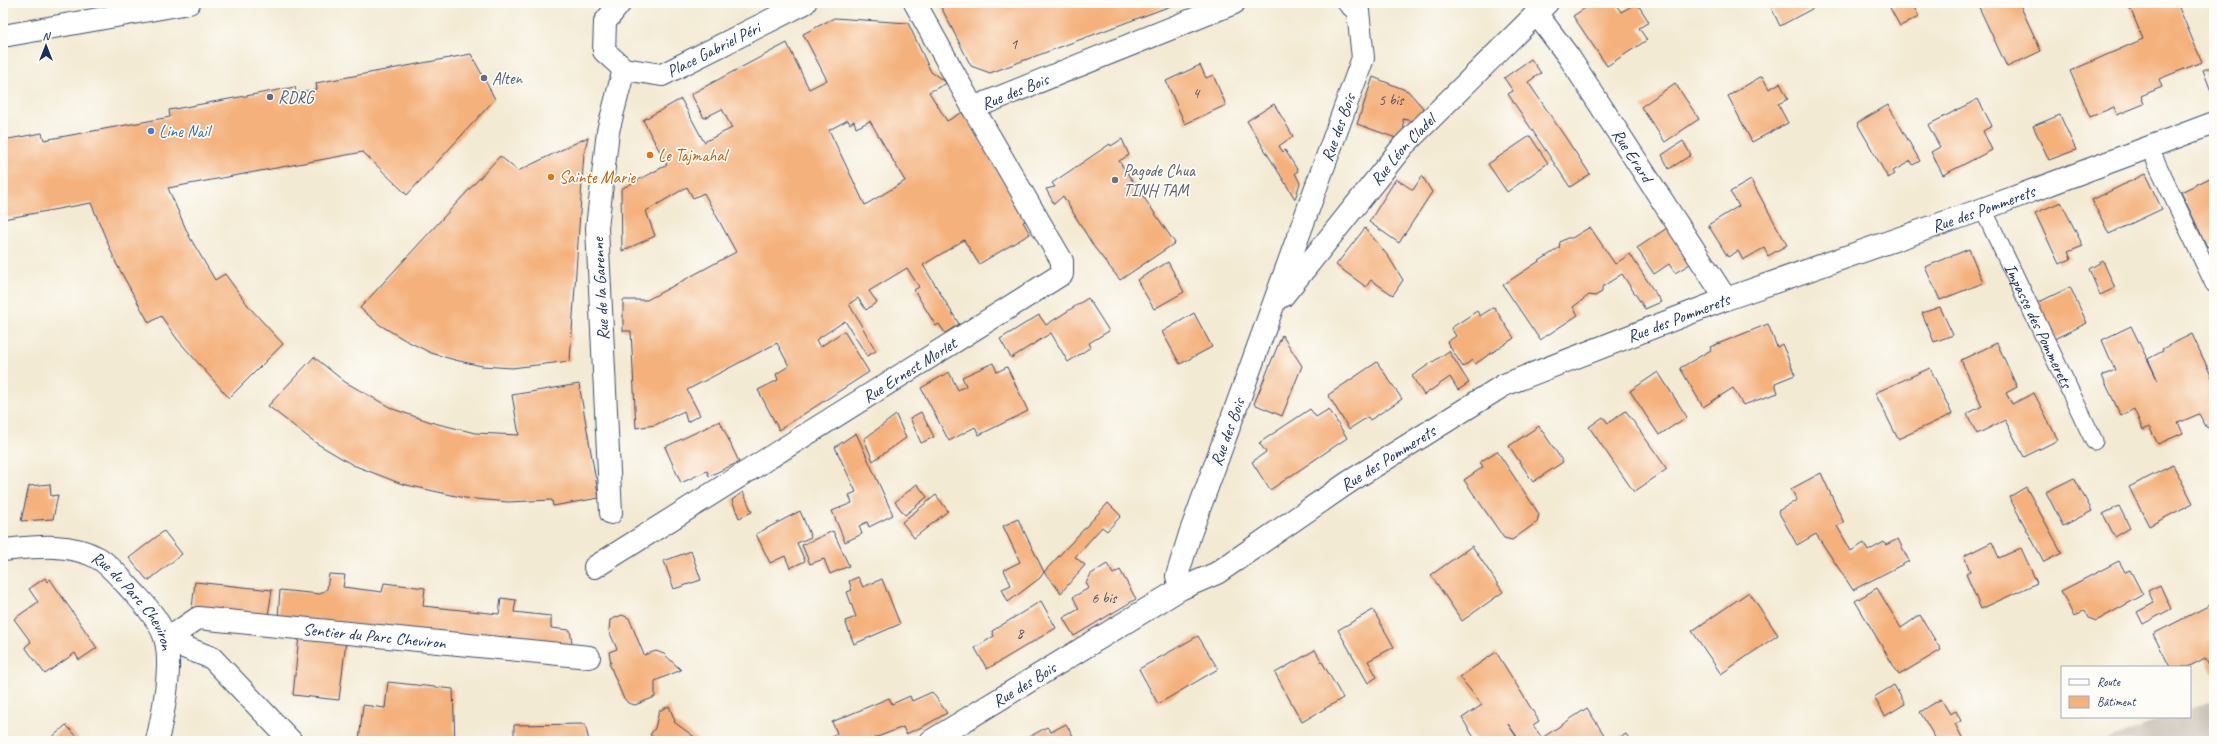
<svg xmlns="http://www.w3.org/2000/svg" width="2217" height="744" viewBox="0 0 2217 744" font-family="Caveat,sans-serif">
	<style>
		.industrial { fill: #cbc3b8 }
		.building { fill: #f4b17c; fill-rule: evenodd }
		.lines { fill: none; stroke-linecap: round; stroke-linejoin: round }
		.lane-casing { stroke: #3b4b70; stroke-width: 19 }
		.street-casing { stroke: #3b4b70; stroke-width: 24 }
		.primary-casing { stroke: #3b4b70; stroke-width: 24 }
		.lane { stroke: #fff; stroke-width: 17 }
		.street { stroke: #fff; stroke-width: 22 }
		.primary { stroke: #fff; stroke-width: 22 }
		.service-dot { fill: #5c6f8a; stroke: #fdfcf7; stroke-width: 1.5 }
		.shop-dot { fill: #3f7fe0; stroke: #fdfcf7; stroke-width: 1.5 }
		.food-dot { fill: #e8710a; stroke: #fdfcf7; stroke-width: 1.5 }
		.worship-dot { fill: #6b7280; stroke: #fdfcf7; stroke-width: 1.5 }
		.labels { text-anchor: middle; stroke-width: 3.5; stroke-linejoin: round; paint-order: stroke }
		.number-label { font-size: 15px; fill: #515066 }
		.street-label { font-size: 17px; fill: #1b2f5e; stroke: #fdfcf7 }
		.service-label { font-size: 17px; fill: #4e5e75; stroke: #fdfcf7; text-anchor: start }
		.shop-label { font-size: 17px; fill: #366cbe; stroke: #fdfcf7; text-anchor: start }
		.food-label { font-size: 17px; fill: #c56008; stroke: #fdfcf7; text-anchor: start }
		.worship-label { font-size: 17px; fill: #5b616d; stroke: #fdfcf7; text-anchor: start }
	</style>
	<rect width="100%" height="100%" fill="#fdfcf7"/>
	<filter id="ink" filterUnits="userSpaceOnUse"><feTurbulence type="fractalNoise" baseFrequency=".025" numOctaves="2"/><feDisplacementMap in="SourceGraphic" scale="8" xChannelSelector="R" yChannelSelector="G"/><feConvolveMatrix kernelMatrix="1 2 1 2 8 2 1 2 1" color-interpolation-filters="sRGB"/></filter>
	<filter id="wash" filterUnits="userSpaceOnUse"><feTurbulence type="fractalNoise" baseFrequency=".012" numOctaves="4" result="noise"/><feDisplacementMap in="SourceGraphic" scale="16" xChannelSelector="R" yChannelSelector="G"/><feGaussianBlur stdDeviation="0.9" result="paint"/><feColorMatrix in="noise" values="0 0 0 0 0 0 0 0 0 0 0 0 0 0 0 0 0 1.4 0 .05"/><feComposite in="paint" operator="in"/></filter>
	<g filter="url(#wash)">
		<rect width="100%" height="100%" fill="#f3ead3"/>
		<path class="industrial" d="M 2214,700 L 2214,741 L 2103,741 L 2168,717 L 2190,717 L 2190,709 Z"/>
		<g id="blocks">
			<path class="building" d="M 939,3 L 1179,3 L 990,73 L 971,66 Z
				M 1593,3 L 1607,3 L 1609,5 L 1615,3 L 1621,12 L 1637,3 L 1649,22 L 1639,28 L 1647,40 L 1607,66 L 1573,16 Z
				M 1769,3 L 1823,3 L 1780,26 Z
				M 1899,3 L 1912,3 L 1919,17 L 1900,26 L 1890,8 Z
				M 1977,3 L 2019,3 L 2041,51 L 2007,67 Z
				M 2128,3 L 2177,3 L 2202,62 L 2159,79 L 2162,87 L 2141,96 L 2144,104 L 2117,115 L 2114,107 L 2090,117 L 2070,71 L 2143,39 Z
				M 834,18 L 908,23 L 931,72 L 947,83 L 929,92 L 947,121 L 963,112 L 1027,220 L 1023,222 L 1030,234 L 979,264 L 964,240 L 923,265 L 959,324 L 945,333 L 939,324 L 936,326 L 914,290 L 919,287 L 907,268 L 869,291 L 877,302 L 866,310 L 858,298 L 849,304 L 876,351 L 867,356 L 845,321 L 816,340 L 820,347 L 844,331 L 869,372 L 779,430 L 758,390 L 778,380 L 776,374 L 789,366 L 777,343 L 687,390 L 700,415 L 687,422 L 684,411 L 655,425 L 636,428 L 631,331 L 623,331 L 623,300 L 647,300 L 736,252 L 704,193 L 693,198 L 687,187 L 646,211 L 655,236 L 622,251 L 621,189 L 667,165 L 643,120 L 681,99 L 704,142 L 732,128 L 722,109 L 704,118 L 691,94 L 787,43 L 809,89 L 827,80 L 803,34 ZM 848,120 L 850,124 L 854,121 L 856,128 L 870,121 L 905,181 L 865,205 L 829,130 Z
				M 471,54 L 495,99 L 407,195 L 363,152 L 168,188 L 189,236 L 215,280 L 225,274 L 250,308 L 283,344 L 229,398 L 177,339 L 161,316 L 149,323 L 116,263 L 91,203 L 3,219 L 3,140 L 42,133 L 44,140 L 170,117 L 169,110 L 295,87 L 296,93 L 317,89 L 316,83 Z
				M 1531,59 L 1541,73 L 1528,82 L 1590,174 L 1570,187 L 1508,94 L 1513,91 L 1504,78 Z
				M 1200,65 L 1206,78 L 1213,75 L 1226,105 L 1185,124 L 1166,81 Z
				M 2214,66 L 2214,99 L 2203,70 Z
				M 1762,76 L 1769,89 L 1780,83 L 1788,99 L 1778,104 L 1788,123 L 1752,142 L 1728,96 Z
				M 1373,77 L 1408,91 L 1424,109 L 1412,121 L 1403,119 L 1404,130 L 1396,138 L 1357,124 Z
				M 1675,83 L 1699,119 L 1665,142 L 1641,107 Z
				M 1978,99 L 1992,126 L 1983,131 L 1992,150 L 1943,175 L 1931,152 L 1940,147 L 1928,125 Z
				M 1274,104 L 1293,136 L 1279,146 L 1283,152 L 1285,150 L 1298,171 L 1295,173 L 1300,183 L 1295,199 L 1247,121 Z
				M 1888,105 L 1920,161 L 1913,165 L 1911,161 L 1893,171 L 1895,174 L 1888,178 L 1857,123 Z
				M 2060,115 L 2076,150 L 2049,160 L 2033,126 Z
				M 1530,136 L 1548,163 L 1507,192 L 1488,164 Z
				M 588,137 L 584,153 L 570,361 L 512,368 L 482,366 L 455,360 L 431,353 L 405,340 L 380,325 L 360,308 L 500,156 L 518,171 Z
				M 1122,139 L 1129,155 L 1119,161 L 1175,243 L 1120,280 L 1094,247 L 1063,196 L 1054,204 L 1046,189 L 1055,187 L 1052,183 L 1110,144 L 1111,146 Z
				M 1683,141 L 1691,155 L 1669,169 L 1662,155 Z
				M 2145,174 L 2162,209 L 2109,234 L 2092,200 Z
				M 1422,176 L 1432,192 L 1399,243 L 1369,222 L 1396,179 L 1413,190 Z
				M 2214,176 L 2214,243 L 2207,247 L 2181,192 Z
				M 1751,180 L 1787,245 L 1768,256 L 1764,248 L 1743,260 L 1738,251 L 1728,257 L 1708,225 L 1739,206 L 1730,192 Z
				M 2061,202 L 2083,246 L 2068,252 L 2071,259 L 2059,264 L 2035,213 Z
				M 1590,227 L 1615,264 L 1630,254 L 1661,302 L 1645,309 L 1622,274 L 1602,287 L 1602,292 L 1595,296 L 1589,295 L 1573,307 L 1578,315 L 1540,340 L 1503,285 L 1559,248 L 1560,242 L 1567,238 L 1572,238 Z
				M 1365,228 L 1388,256 L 1403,280 L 1393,295 L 1371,280 L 1366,287 L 1336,265 Z
				M 1667,228 L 1690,264 L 1675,273 L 1669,264 L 1654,274 L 1637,248 Z
				M 1969,249 L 1983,283 L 1940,300 L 1925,267 Z
				M 2103,261 L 2115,288 L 2100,295 L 2089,269 Z
				M 1168,262 L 1184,292 L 1154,309 L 1137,280 Z
				M 2070,287 L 2087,323 L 2052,340 L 2035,304 Z
				M 1088,298 L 1109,331 L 1089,343 L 1091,347 L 1068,362 L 1051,333 L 1011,358 L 1000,339 L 1039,315 L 1046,325 Z
				M 1494,307 L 1514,338 L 1475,364 L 1472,360 L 1463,367 L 1447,342 L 1456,336 L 1451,328 L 1477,311 L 1480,316 Z
				M 1940,307 L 1953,335 L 1934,342 L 1922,313 Z
				M 1194,313 L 1212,347 L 1180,364 L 1162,332 Z
				M 1768,324 L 1777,347 L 1782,344 L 1795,375 L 1775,383 L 1778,393 L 1743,405 L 1733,388 L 1703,407 L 1680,368 L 1711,350 L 1710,347 Z
				M 2131,326 L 2158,381 L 2148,359 L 2163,351 L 2162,349 L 2192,334 L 2214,382 L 2214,425 L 2207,428 L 2199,414 L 2178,423 L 2183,433 L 2158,444 L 2149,427 L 2143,430 L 2134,409 L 2121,416 L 2102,376 L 2115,370 L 2102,340 Z
				M 1282,335 L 1302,366 L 1282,416 L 1254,404 Z
				M 1997,343 L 2017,387 L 2006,393 L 2012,404 L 2034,393 L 2058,440 L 2024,457 L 2005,420 L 1977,434 L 1967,414 L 1982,406 L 1961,360 Z
				M 1449,351 L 1469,383 L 1458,390 L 1450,377 L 1424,395 L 1412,376 Z
				M 314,357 L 345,382 L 393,409 L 434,423 L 475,433 L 519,435 L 512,395 L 579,384 L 599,498 L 553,506 L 552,500 L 508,502 L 465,498 L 402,484 L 353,465 L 316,443 L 268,406 Z
				M 1377,362 L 1402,399 L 1370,420 L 1368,417 L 1349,429 L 1328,395 Z
				M 993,363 L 997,372 L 1007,367 L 1028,411 L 979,435 L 975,427 L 949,441 L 921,388 L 949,372 L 958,390 L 966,386 L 962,377 Z
				M 1930,368 L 1952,414 L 1898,439 L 1875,393 Z
				M 1658,372 L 1687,417 L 1659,435 L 1630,391 Z
				M 1310,409 L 1316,417 L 1329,409 L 1347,438 L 1270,490 L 1252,462 L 1266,452 L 1259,443 Z
				M 1626,411 L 1667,469 L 1634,492 L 1589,427 L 1603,417 L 1608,423 Z
				M 921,412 L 934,437 L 921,443 L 910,418 Z
				M 896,415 L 906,438 L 873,461 L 864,439 Z
				M 720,421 L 739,462 L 709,476 L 707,471 L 681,483 L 665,447 Z
				M 1539,426 L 1563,462 L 1533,482 L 1509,446 Z
				M 856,433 L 893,515 L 869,527 L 867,522 L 859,526 L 862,534 L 845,542 L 832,511 L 852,503 L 849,495 L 856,492 L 835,447 Z
				M 1497,451 L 1539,514 L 1537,522 L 1512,540 L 1504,538 L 1464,480 L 1483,467 L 1480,462 Z
				M 2173,465 L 2193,503 L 2149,526 L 2129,487 Z
				M 1821,473 L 1844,523 L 1837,526 L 1851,551 L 1864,543 L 1868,551 L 1884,542 L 1886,545 L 1898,539 L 1909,561 L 1853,590 L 1816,534 L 1797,545 L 1778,511 L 1797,500 L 1791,489 Z
				M 2074,478 L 2092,511 L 2063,526 L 2046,492 Z
				M 50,484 L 51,496 L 58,495 L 53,519 L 21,521 L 29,486 Z
				M 917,484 L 927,497 L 905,515 L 895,502 Z
				M 2026,487 L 2062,553 L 2044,562 L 2009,497 Z
				M 743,492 L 752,512 L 739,518 L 732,500 Z
				M 936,495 L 948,511 L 914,538 L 902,522 Z
				M 1108,503 L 1121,516 L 1107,531 L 1102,527 L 1075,557 L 1085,565 L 1061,593 L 1044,572 Z
				M 2119,506 L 2130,528 L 2115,537 L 2103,514 Z
				M 800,511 L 811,537 L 797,543 L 805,561 L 790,568 L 785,556 L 770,563 L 756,534 Z
				M 1018,519 L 1044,572 L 1040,578 L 1008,602 L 1002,589 L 1011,585 L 1004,570 L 1020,562 L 1003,526 Z
				M 164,531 L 182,554 L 148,581 L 129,558 Z
				M 833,531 L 849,566 L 830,574 L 824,559 L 810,564 L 802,545 Z
				M 1992,542 L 1999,558 L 2021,548 L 2037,583 L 1981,609 L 1966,574 L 1970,571 L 1964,556 Z
				M 1472,546 L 1503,592 L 1462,621 L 1431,575 Z
				M 691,551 L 701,580 L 674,589 L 664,561 Z
				M 2119,561 L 2125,572 L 2130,570 L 2143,595 L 2096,621 L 2089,618 L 2085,610 L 2074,617 L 2061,591 Z
				M 1107,564 L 1113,574 L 1120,570 L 1136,599 L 1074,636 L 1063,618 L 1079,609 L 1073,597 L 1089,588 L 1086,583 L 1091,574 Z
				M 329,574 L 345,575 L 343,587 L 382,592 L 384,583 L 425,588 L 423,606 L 499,614 L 501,598 L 516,600 L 514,612 L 551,616 L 551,628 L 570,630 L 573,649 L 278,617 L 280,590 L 320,594 L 327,589 Z
				M 858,577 L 863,587 L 882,579 L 900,624 L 854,644 L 845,621 L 856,617 L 847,592 L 852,590 L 849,581 Z
				M 45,578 L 47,582 L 50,579 L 97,648 L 79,660 L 75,653 L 45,674 L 25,647 L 31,642 L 14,619 L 38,602 L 29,589 Z
				M 195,582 L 272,590 L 268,616 L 192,608 Z
				M 2160,585 L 2171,609 L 2143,624 L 2137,612 L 2154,603 L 2148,591 Z
				M 1877,588 L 1901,628 L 1920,615 L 1941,650 L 1899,675 L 1855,601 Z
				M 1749,592 L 1778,635 L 1721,674 L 1692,631 Z
				M 1041,601 L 1056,628 L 987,669 L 975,648 L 994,636 L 992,631 Z
				M 2214,603 L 2214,675 L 2205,658 L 2188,667 L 2170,667 L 2153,634 Z
				M 1373,610 L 1394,647 L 1368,661 L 1377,677 L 1368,683 L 1338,630 Z
				M 622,615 L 629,618 L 644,655 L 656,651 L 664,654 L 681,670 L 655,681 L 655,697 L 635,705 L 628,703 L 623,697 L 609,663 L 611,663 L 609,652 L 617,649 L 609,631 L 610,620 Z
				M 299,636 L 346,641 L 339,700 L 293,695 Z
				M 1198,636 L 1218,669 L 1158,704 L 1139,669 Z
				M 1315,650 L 1343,698 L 1302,722 L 1275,673 Z
				M 1496,652 L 1539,721 L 1533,725 L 1542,738 L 1587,708 L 1608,741 L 1520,741 L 1508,724 L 1519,741 L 1476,741 L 1462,718 L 1482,705 L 1460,677 Z
				M 388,682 L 453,689 L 455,741 L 359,741 L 363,705 L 385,708 Z
				M 1894,685 L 1905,704 L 1885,716 L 1874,697 Z
				M 932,692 L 947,713 L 924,726 L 906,734 L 903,727 L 875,738 L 877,741 L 827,741 L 837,733 L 832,722 L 889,698 L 892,704 L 910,696 L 912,701 Z
				M 1941,699 L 1950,714 L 1956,711 L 1961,721 L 1955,724 L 1964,741 L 1937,741 L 1920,712 Z
				M 669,706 L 675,721 L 674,722 L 700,741 L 660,741 L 650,735 L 655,728 L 659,711 Z
				M 585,724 L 589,741 L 514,741 L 514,725 Z
				M 1066,724 L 1076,741 L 1029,741 L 1027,738 L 1047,727 L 1051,732 Z
				M 66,725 L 81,741 L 48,741 Z
				M 1626,734 L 1631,741 L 1615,741 L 1619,738 Z"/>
		</g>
	</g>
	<g filter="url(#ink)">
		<use href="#blocks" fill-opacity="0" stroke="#3b4b70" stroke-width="1"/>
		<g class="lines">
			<g class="lane-casing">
				<g id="lane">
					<path d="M 2149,147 L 2214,284"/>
					<path id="s1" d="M 1983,209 L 2094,441"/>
				</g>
			</g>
			<g class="street-casing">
				<g id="street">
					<path id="s2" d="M 620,3 L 605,22 L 604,51 L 624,69 L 662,75 L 805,3"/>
					<path id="s3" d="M 1536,13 L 1569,57 L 1726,299"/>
					<path id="s4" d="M 973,108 L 1234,3"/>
					<path id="s5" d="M 1283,296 L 1403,146 L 1547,3"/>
					<path d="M 611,513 L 597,228 L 608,131 L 624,69"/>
					<path id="s6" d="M 3,550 C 34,547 69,542 98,558 C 111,565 127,586 137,596 C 148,608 163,625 166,642 C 172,667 163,715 157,741"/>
					<path id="s7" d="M 595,567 L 1062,274 L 1062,261 L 973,108 L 915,3"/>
					<path id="s8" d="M 1180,589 L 1177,576 L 1190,534 L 1363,58 L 1358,11 L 1349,3"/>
					<path id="s9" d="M 166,640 L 198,618 L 589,657"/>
					<path d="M 166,640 L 212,658 L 291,741"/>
					<path id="s10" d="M 931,741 L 1180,589 L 1217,573 L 1349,482 L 1504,385 L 1726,299 L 1983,209 L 2214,123"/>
				</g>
			</g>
			<g class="primary-casing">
				<path id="primary" d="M 3,36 L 189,3"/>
			</g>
			<use href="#lane" class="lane"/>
			<use href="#street" class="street"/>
			<use href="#primary" class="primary"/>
		</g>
	</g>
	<g class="service-dot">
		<circle cx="484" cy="78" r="4"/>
		<circle cx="270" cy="97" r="4"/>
	</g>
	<circle class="shop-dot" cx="151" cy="131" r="4"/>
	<g class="food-dot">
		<circle cx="650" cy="155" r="4"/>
		<circle cx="551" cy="177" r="4"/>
	</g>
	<circle class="worship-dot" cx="1115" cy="180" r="4"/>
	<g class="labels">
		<g class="number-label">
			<text x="1014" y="49">1</text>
			<text x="1196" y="98">4</text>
			<text x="1391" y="105">5 bis</text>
			<text x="1104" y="603">6 bis</text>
			<text x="1020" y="638">8</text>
		</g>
		<g class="street-label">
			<text dy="6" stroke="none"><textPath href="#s2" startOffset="176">Place Gabriel Péri</textPath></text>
			<text dy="6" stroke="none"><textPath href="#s4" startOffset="45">Rue des Bois</textPath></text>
			<text dy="6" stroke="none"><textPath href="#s8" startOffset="490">Rue des Bois</textPath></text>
			<text dy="6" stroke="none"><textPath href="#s5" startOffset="189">Rue Léon Cladel</textPath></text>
			<text dy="6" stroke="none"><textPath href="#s3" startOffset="172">Rue Erard</textPath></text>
			<text dy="6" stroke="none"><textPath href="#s10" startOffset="1186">Rue des Pommerets</textPath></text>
			<text transform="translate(600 289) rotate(-93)" y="6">Rue de la Garenne</text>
			<text dy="6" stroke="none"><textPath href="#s10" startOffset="862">Rue des Pommerets</textPath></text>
			<text dy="6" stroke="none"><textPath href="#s1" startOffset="129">Impasse des Pommerets</textPath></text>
			<text dy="6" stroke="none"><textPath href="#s7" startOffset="371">Rue Ernest Morlet</textPath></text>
			<text dy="6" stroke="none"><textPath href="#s8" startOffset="166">Rue des Bois</textPath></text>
			<text dy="6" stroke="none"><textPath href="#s10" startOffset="538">Rue des Pommerets</textPath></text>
			<text dy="6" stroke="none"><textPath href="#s6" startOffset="153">Rue du Parc Cheviron</textPath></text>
			<text dy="6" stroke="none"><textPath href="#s9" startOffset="216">Sentier du Parc Cheviron</textPath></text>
			<text dy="6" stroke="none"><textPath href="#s10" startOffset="109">Rue des Bois</textPath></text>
		</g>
		<g class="service-label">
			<text x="492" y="84">Alten</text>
			<text x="278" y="103">RDRG</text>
		</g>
		<g class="shop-label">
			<text x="159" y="137">Line Nail</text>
		</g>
		<g class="food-label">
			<text x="658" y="161">Le Tajmahal</text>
			<text x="559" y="183">Sainte Marie</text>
		</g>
		<g class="worship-label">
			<text x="1123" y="176">Pagode Chua<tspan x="1123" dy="20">TINH TAM</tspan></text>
		</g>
	</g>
	<rect width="2217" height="744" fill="none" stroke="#fdfcf7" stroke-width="16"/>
	<rect x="2061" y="666" width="130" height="52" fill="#fdfcf7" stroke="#a3aaba"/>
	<rect x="2069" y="679" width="20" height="6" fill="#ffffff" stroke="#a3aaba"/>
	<text x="2097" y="686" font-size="12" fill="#1b2f5e">Route</text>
	<rect x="2069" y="696" width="20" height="12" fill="#f4b17c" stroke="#a3aaba"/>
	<text x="2097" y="706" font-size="12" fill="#1b2f5e">Bâtiment</text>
	<g transform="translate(46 46)" stroke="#fdfcf7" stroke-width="3" paint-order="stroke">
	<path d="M0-3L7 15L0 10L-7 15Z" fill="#1b2f5e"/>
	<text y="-6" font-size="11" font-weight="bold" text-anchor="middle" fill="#1b2f5e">N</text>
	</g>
</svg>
